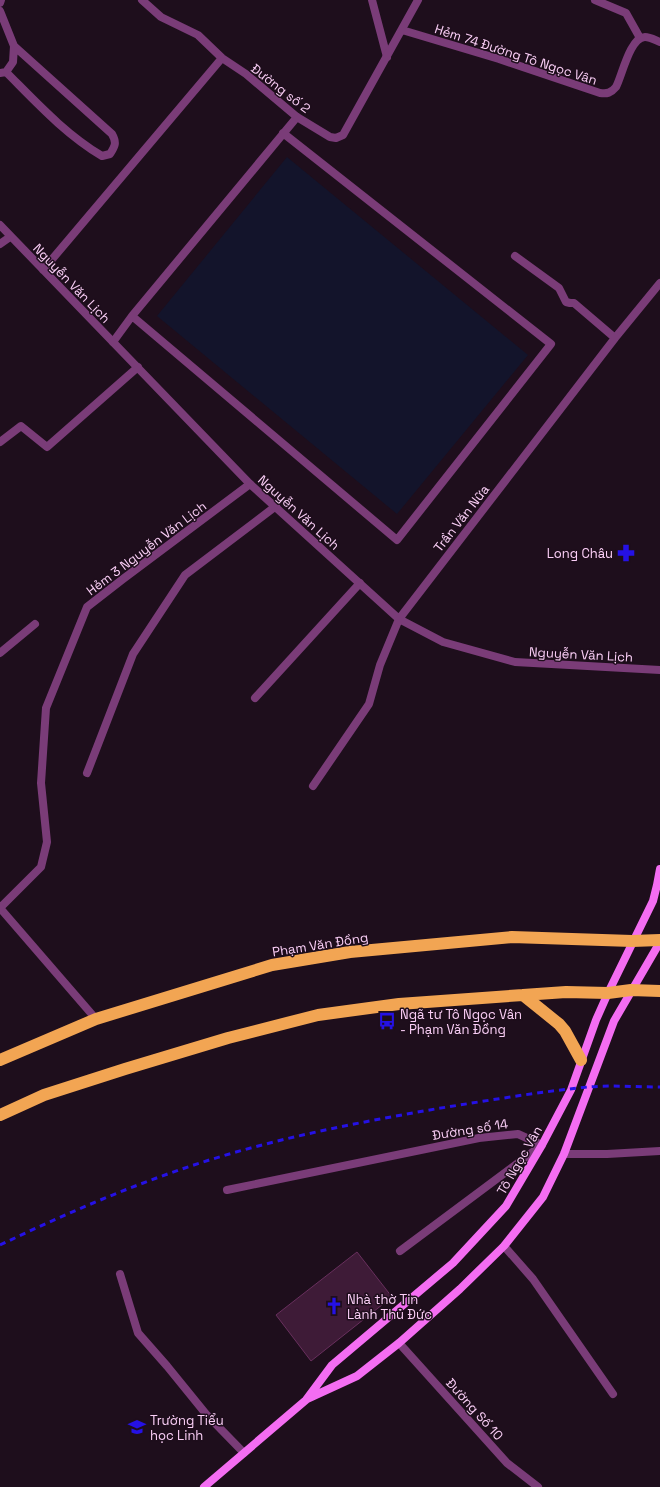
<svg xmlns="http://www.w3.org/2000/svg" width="660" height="1487" viewBox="0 0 660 1487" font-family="'Space Grotesk',sans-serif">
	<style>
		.green { fill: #13142b }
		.building { fill: #3e1b37; stroke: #682f5d }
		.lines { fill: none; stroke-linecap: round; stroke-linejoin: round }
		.lane { stroke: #7a3c78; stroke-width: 8 }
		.street { stroke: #7a3c78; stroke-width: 8 }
		.secondary { stroke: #f46df2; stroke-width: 8 }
		.highway { stroke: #f2a553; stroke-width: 12 }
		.rail { stroke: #2511e5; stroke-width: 3; stroke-dasharray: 6 5; stroke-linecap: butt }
		.labels { text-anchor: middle; stroke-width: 3; stroke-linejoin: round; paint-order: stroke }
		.street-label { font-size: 13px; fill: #fbcff7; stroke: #1e0e1c }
		.poi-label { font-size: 13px; fill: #fbcff7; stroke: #1e0e1c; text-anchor: start }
	</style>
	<rect width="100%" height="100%" fill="#1e0e1c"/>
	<path class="green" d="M 287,157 L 528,355 L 397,514 L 157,316 Z"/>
	<path class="building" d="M 357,1252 L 392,1297 L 311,1361 L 276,1315 Z"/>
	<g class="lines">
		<path class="lane" d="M 372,0 L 387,57
			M 132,316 L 397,540 L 551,344 L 283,133
			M 113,342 L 132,316 L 297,117
			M 87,773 L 133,654 L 185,575 L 276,506
			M 0,908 L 41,867 L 47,842 L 41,783 L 46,708 L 87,607 L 123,579 L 250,484
			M 120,1274 L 138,1333 L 167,1366 L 206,1414 L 244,1453"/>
		<path class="street" d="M 142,0 L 161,17 L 198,35 L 222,58 L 246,74 L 297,117 L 330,137 L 336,138 L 343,135 L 418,0
			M 595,0 L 626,13 L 640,38
			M 0,3 L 1,0
			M 0,11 L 14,46 L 13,62 L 6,72 L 0,73
			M 402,30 L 499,59 L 600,93 C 607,94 611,93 616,87 C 622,76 630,37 645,37 C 650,37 655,40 660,42
			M 6,72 C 36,102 65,134 102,156 L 110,154 C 115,146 117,143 112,134 L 14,46
			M 0,225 L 250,484 L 399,619 L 443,642 L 515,662 L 660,670
			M 0,244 L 10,237
			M 515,256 L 559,288 L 566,302 L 570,303 L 574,303 L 615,338
			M 43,270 L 222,58
			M 0,442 L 21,426 L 47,447 L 138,367
			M 0,653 L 35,624
			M 255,698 L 360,583
			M 313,786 L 369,704 L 380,665 L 399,619 L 615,338 L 660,283
			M 0,908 L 96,1019
			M 564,1154 L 607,1154 L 660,1151
			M 227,1190 L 479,1138 L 518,1134 L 542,1145 L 400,1251
			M 504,1246 L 533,1279 L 613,1394
			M 399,1343 L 507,1463 L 538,1487"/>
		<path class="secondary" d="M 307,1399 L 357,1376 L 399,1343 L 460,1289 L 504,1246 L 543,1197 L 564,1154 L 614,1021 L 660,942
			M 204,1487 L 306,1400 L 332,1365 L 453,1263 L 506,1206 L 542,1145 L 571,1090 L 596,1020 L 608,993 L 653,901 L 657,885 L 660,869"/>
		<path class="highway" d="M 523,995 L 559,1024 L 565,1031 L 581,1060
			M 0,1060 L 96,1019 L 272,965 L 350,952 L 512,937 L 632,941 L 660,940
			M 0,1115 L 44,1095 L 125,1069 L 228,1038 L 318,1015 L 399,1004 L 523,995 L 566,992 L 608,993 L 631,990 L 660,991"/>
		<path class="rail" d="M 0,1245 C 65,1214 132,1185 200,1163 C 277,1138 356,1123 435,1109 C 485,1101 537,1092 588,1087 C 611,1085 636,1087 660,1087"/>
	</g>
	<defs>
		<g id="pharmacy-bare" transform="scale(1.38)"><path d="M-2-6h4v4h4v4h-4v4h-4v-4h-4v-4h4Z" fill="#2511e5" stroke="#1e0e1c" stroke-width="2.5" paint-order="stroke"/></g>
		<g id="bus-bare" transform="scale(1.38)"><path d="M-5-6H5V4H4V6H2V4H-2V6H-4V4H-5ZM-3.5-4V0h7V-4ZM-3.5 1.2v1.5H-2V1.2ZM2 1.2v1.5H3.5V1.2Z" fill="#2511e5" stroke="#1e0e1c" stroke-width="2.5" paint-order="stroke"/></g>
		<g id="church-bare" transform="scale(1.38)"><path d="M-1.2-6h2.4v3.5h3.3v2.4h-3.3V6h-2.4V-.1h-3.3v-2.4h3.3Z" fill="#2511e5" stroke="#1e0e1c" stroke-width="2.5" paint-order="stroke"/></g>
		<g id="school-bare" transform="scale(1.38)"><path d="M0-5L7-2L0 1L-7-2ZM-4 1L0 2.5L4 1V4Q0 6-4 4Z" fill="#2511e5" stroke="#1e0e1c" stroke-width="2.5" paint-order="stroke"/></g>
	</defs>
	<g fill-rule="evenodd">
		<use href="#pharmacy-bare" x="626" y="553"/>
		<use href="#bus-bare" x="387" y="1021"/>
		<use href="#church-bare" x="334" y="1306"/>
		<use href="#school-bare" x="137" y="1427"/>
	</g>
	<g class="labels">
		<g class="street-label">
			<text transform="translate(516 54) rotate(18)" y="5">Hẻm 74 Đường Tô Ngọc Vân</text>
			<text transform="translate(281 88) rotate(38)" y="5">Đường số 2</text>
			<text transform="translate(72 283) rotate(46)" y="5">Nguyễn Văn Lịch</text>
			<text transform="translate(299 512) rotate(42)" y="5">Nguyễn Văn Lịch</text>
			<text transform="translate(461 518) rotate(-52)" y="5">Trần Văn Nữa</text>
			<text transform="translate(146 548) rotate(-37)" y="5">Hẻm 3 Nguyễn Văn Lịch</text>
			<text transform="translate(581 654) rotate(3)" y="5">Nguyễn Văn Lịch</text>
			<text transform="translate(320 944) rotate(-9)" y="5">Phạm Văn Đồng</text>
			<text transform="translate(470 1129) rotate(-9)" y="5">Đường số 14</text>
			<text transform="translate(519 1160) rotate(-60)" y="5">Tô Ngọc Vân</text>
			<text transform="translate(475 1409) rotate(48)" y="5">Đường Số 10</text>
		</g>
		<g class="poi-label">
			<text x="613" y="558" text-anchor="end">Long Châu</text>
			<text x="400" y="1019">Ngã tư Tô Ngọc Vân<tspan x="400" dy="15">- Phạm Văn Đồng</tspan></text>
			<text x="347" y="1304">Nhà thờ Tin<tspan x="347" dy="15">Lành Thủ Đức</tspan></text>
			<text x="150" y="1425">Trường Tiểu<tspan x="150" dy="15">học Linh</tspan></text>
		</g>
	</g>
</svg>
